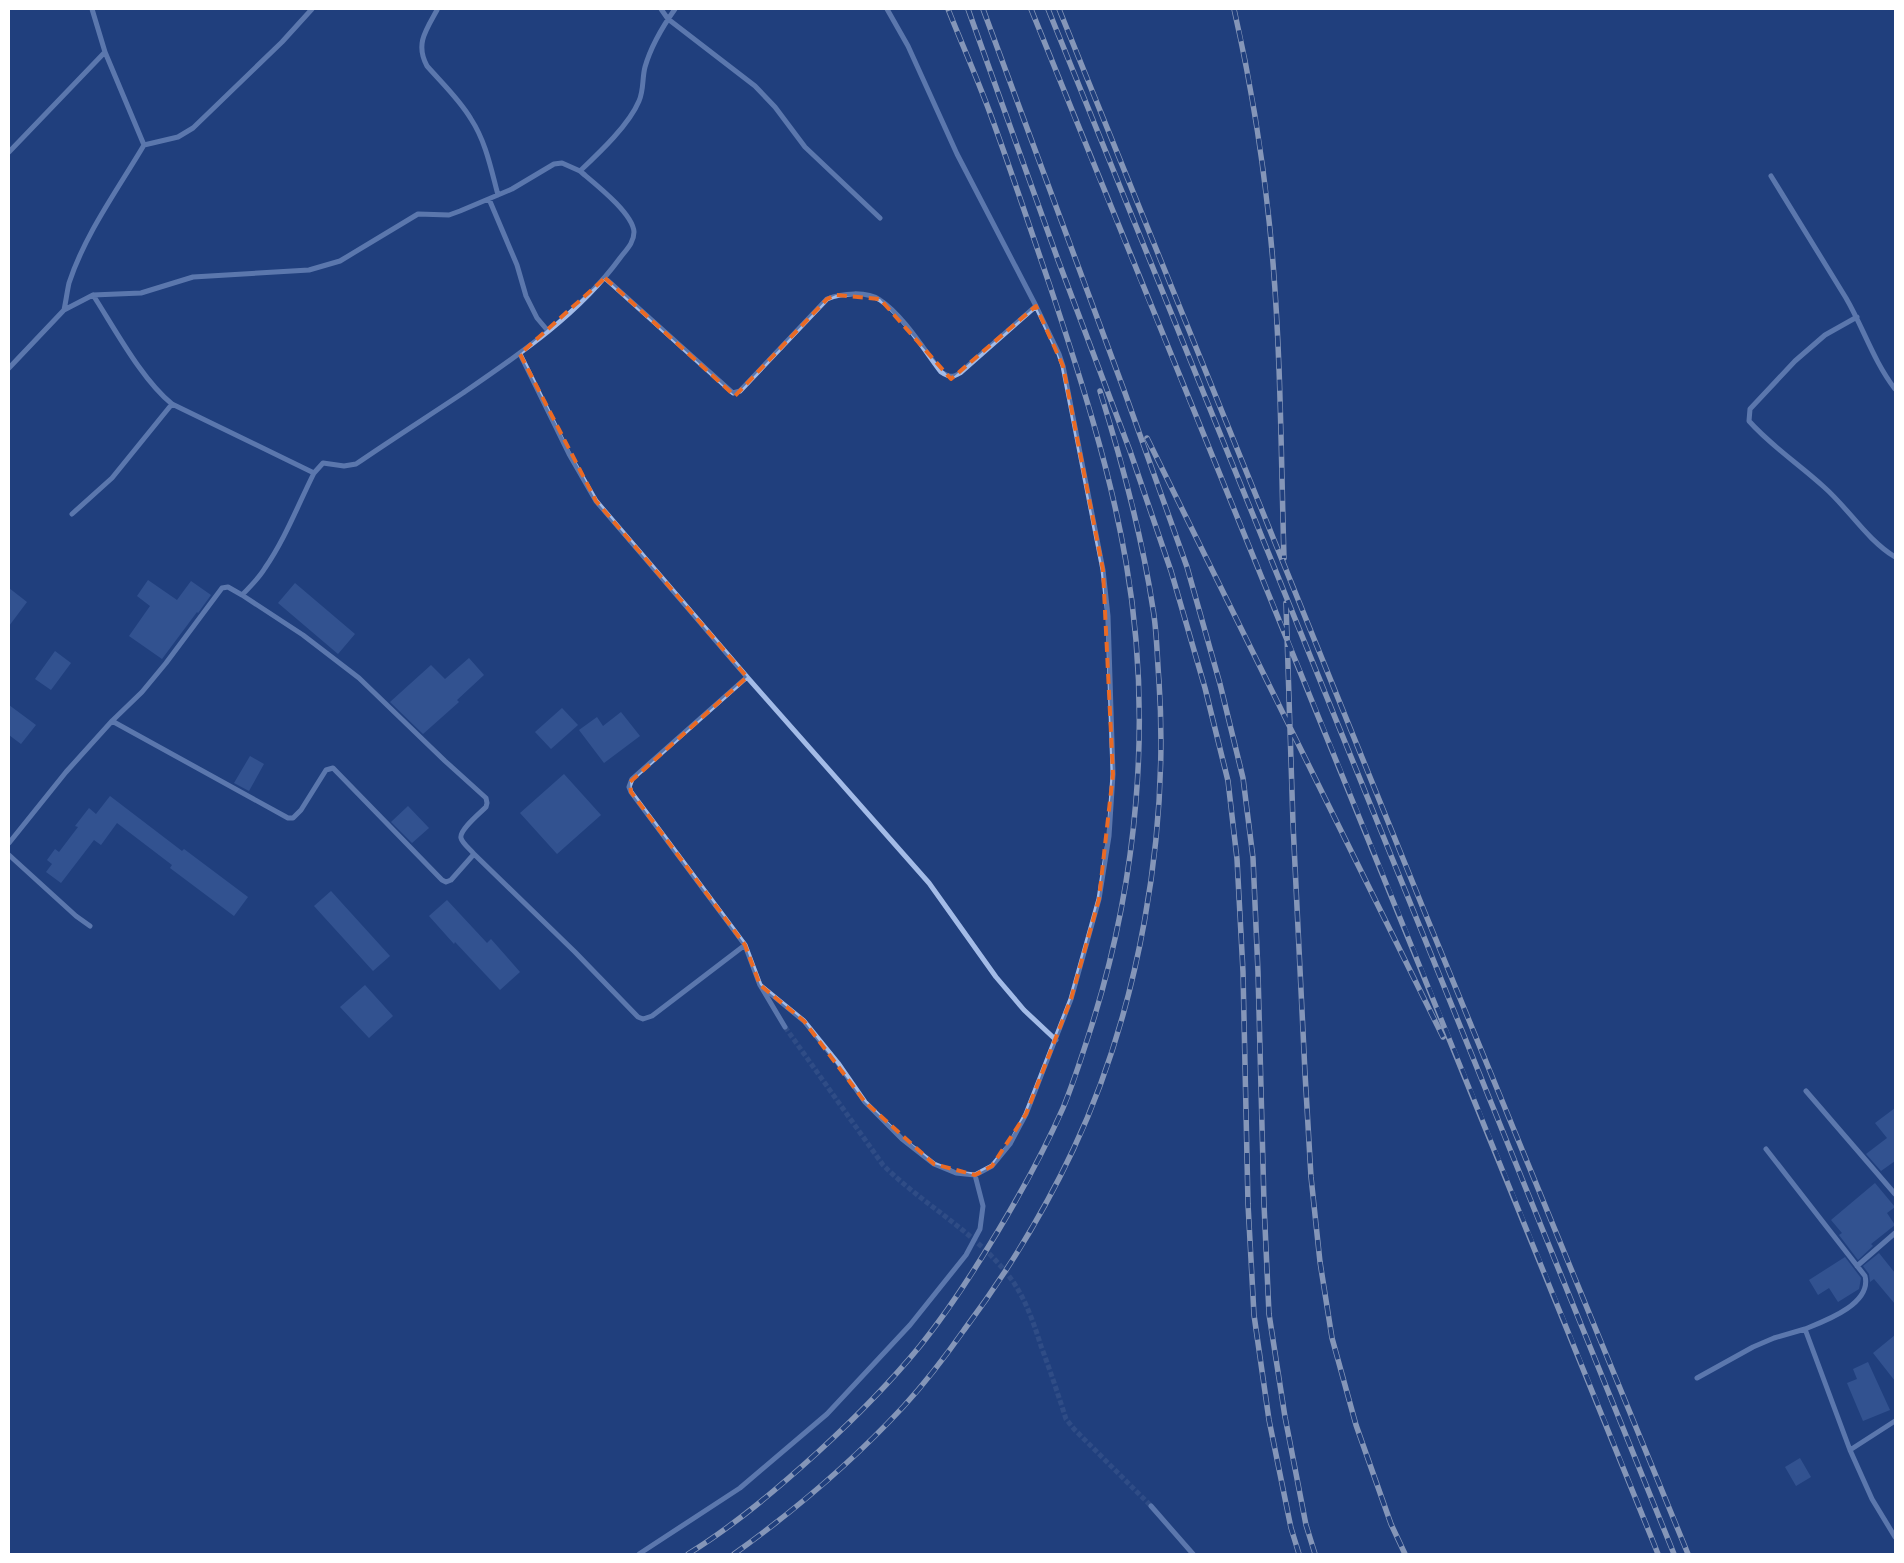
<svg xmlns="http://www.w3.org/2000/svg" width="1904" height="1563" viewBox="0 0 1904 1563" font-family="'IBM Plex Sans',sans-serif">
	<style>
		.building { fill: #4869a7 }
		.lines { fill: none; stroke-linecap: round; stroke-linejoin: round }
		.minor-tunnel { stroke: #415c90; stroke-width: 5; stroke-dasharray: 5 2.5; stroke-linecap: butt }
		.minor { stroke: #a3bbe7; stroke-width: 5 }
		.rail-casing { stroke: #fff; stroke-width: 5.5 }
		.rail { stroke: #203f7d; stroke-width: 4; stroke-dasharray: 11; stroke-linecap: butt }
		.marked { fill: none; stroke: #ea6a24; stroke-width: 4; stroke-dasharray: 10 6; stroke-linejoin: round }
	</style>
	<rect width="100%" height="100%" fill="#203f7d"/>
	<path class="building" d="M 148,580 L 177,600 L 191,581 L 211,595 L 198,613 L 197,612 L 162,659 L 129,636 L 150,606 L 137,596 Z
		M 295,583 L 355,634 L 338,654 L 278,603 Z
		M 9,588 L 27,602 L 9,626 Z
		M 55,651 L 71,663 L 51,690 L 35,679 Z
		M 469,658 L 484,675 L 457,700 L 459,702 L 423,734 L 390,702 L 431,665 L 445,679 Z
		M 9,705 L 36,725 L 21,744 L 9,735 Z
		M 562,708 L 578,725 L 551,749 L 535,732 Z
		M 621,712 L 640,736 L 604,763 L 579,730 L 597,717 L 603,726 Z
		M 250,756 L 264,764 L 249,791 L 234,783 Z
		M 564,774 L 601,815 L 557,854 L 520,813 Z
		M 110,796 L 182,851 L 184,849 L 248,897 L 234,916 L 170,868 L 172,865 L 117,823 L 101,845 L 94,840 L 61,883 L 46,872 L 52,864 L 47,860 L 55,849 L 59,852 L 78,827 L 75,826 L 89,808 L 96,814 Z
		M 408,806 L 429,828 L 412,843 L 391,822 Z
		M 331,891 L 390,956 L 373,971 L 314,906 Z
		M 447,900 L 487,943 L 491,939 L 520,972 L 500,990 L 455,942 L 454,944 L 429,916 Z
		M 365,985 L 393,1016 L 369,1038 L 340,1007 Z
		M 1895,1108 L 1895,1161 L 1881,1171 L 1866,1154 L 1887,1138 L 1875,1123 Z
		M 1875,1183 L 1895,1207 L 1887,1213 L 1895,1225 L 1871,1244 L 1873,1246 L 1858,1260 L 1839,1235 L 1842,1233 L 1831,1220 Z
		M 1879,1253 L 1895,1273 L 1895,1304 L 1874,1279 L 1870,1282 L 1869,1274 L 1863,1266 Z
		M 1845,1257 L 1861,1278 L 1859,1289 L 1838,1302 L 1829,1288 L 1818,1295 L 1809,1280 Z
		M 1895,1335 L 1895,1381 L 1873,1353 Z
		M 1868,1362 L 1890,1410 L 1863,1421 L 1847,1383 L 1857,1379 L 1853,1369 Z
		M 1800,1458 L 1811,1477 L 1796,1486 L 1785,1467 Z"/>
	<g class="lines">
		<path class="minor-tunnel" d="M 785,1027 L 883,1165 C 924,1206 980,1234 1014,1283 C 1027,1303 1034,1324 1041,1346 C 1050,1370 1058,1394 1066,1419 L 1074,1429 L 1151,1506"/>
		<path class="minor" d="M 661,9 L 668,19 L 755,86 L 775,107 L 805,147 L 880,218
			M 437,10 C 426,30 415,44 427,66 C 442,83 460,100 471,119 C 486,142 491,169 498,195
			M 144,145 L 178,137 L 193,128 L 282,42 L 312,9
			M 9,152 L 105,52
			M 1771,176 L 1846,298 C 1864,329 1873,360 1895,389
			M 489,199 L 517,265 L 526,296 L 537,318 L 548,331
			M 605,278 L 733,393 L 740,391 L 827,299 C 842,293 867,291 880,300 C 902,314 925,351 941,372 C 949,377 952,378 960,373 L 1036,306 L 957,154 L 908,46 L 887,9
			M 93,295 C 115,329 142,380 172,404 L 314,473 L 323,463 L 344,466 L 356,464 C 391,440 427,417 463,393 C 520,354 579,314 620,258 C 626,250 634,243 634,232 C 633,213 594,183 580,171
			M 64,310 C 66,301 67,292 69,283 C 85,234 118,189 144,145 L 105,52 L 92,9
			M 1857,317 L 1825,335 L 1795,361 L 1750,409 L 1749,421 C 1771,446 1799,464 1824,487 C 1849,509 1866,539 1895,557
			M 520,354 L 569,454 L 596,501 L 747,677 L 632,779 L 629,787 L 631,792 L 745,945 L 760,985 L 785,1027
			M 9,368 L 64,310 L 93,295 L 141,293 L 193,277 L 309,270 L 340,261 L 418,214 L 449,215 L 460,211 L 512,189 L 554,164 L 562,163 L 580,171 C 599,153 629,125 639,101 C 644,90 642,78 645,67 C 651,46 663,26 675,9
			M 72,514 L 112,478 L 172,404
			M 747,677 L 929,883 L 996,977 L 1024,1010 L 1056,1040
			M 112,721 L 288,818 L 293,818 L 301,810 L 326,770 L 333,768 L 442,880 L 446,882 L 451,880 L 474,854 C 470,849 462,843 461,838 C 459,830 480,813 486,807 L 487,803 L 486,798 L 445,761 L 359,678 L 303,635 L 242,595
			M 9,843 L 66,772 L 112,721 L 142,692 L 166,663 L 222,588 L 228,587 L 242,595 C 250,587 259,578 265,568 C 285,539 298,505 314,473
			M 474,854 L 575,952 L 638,1017 L 643,1019 L 652,1016 L 745,945
			M 9,855 L 76,916 L 90,926
			M 760,985 L 804,1021 L 838,1063 L 865,1102 L 902,1139 L 934,1164 L 956,1173 L 975,1175 L 992,1166 L 1010,1144 L 1026,1114 L 1071,999 L 1099,899 L 1109,836 L 1113,774 L 1108,616 L 1103,570 L 1063,366 L 1059,354 L 1036,306
			M 1806,1091 L 1895,1194
			M 1766,1149 L 1865,1276 C 1872,1304 1825,1321 1805,1329 L 1850,1450 L 1872,1499 L 1895,1537
			M 1857,1266 L 1895,1233
			M 1697,1378 L 1753,1347 L 1774,1338 L 1805,1329
			M 1850,1450 L 1895,1421
			M 1151,1506 L 1193,1554
			M 639,1554 L 740,1488 L 827,1414 L 910,1325 L 966,1255 L 980,1229 L 983,1206 L 975,1175"/>
		<g class="rail-casing">
			<path id="rail" d="M 968,9 L 1058,260 L 1130,451 L 1171,571 L 1205,688 L 1228,781 L 1237,859 L 1243,972 L 1248,1204 L 1254,1315 L 1269,1420 L 1291,1528 L 1299,1554
				M 983,9 L 1125,393 L 1187,567 L 1220,684 L 1243,778 L 1253,858 L 1258,972 L 1264,1204 L 1269,1314 L 1285,1417 L 1306,1525 L 1315,1554
				M 1031,9 C 1239,524 1451,1038 1658,1554
				M 1048,9 L 1674,1554
				M 1059,9 L 1425,913 L 1688,1554
				M 1234,9 C 1253,92 1266,177 1273,263 C 1281,361 1281,460 1284,558
				M 1147,438 L 1443,1037
				M 1286,603 L 1293,824 L 1305,1073 L 1311,1177 L 1320,1262 L 1332,1338 L 1356,1425 L 1391,1524 L 1405,1554
				M 688,1554 C 735,1525 777,1489 818,1452 C 854,1419 889,1384 920,1346 C 949,1310 974,1271 998,1231 C 1022,1191 1044,1151 1063,1108 C 1073,1084 1081,1059 1089,1034 C 1138,883 1153,719 1126,562 C 1110,468 1080,376 1050,286 C 1030,228 1011,170 990,113 C 977,78 962,44 948,9
				M 734,1554 C 794,1511 852,1462 903,1407 C 925,1383 945,1357 964,1330 C 1006,1274 1043,1214 1073,1150 C 1139,1010 1169,835 1159,681 C 1157,657 1157,632 1153,609 C 1142,535 1122,462 1100,391"/>
		</g>
		<use href="#rail" class="rail"/>
	</g>
	<path d="M0 0H1904V1563H0ZM 605,278 L 735,396 L 827,299 L 836,295 L 880,299 L 951,379 L 1036,306 L 1063,366 L 1103,570 L 1113,774 L 1099,899 L 1071,999 L 1026,1114 L 992,1166 L 975,1175 L 934,1164 L 865,1102 L 804,1021 L 760,985 L 745,945 L 631,792 L 630,782 L 747,677 L 596,501 L 520,354 Z" fill="#203f7d" fill-opacity=".55" fill-rule="evenodd"/>
	<path class="marked" d="M 605,278 L 735,396 L 827,299 L 836,295 L 880,299 L 951,379 L 1036,306 L 1063,366 L 1103,570 L 1113,774 L 1099,899 L 1071,999 L 1026,1114 L 992,1166 L 975,1175 L 934,1164 L 865,1102 L 804,1021 L 760,985 L 745,945 L 631,792 L 630,782 L 747,677 L 596,501 L 520,354 Z"/>
	<rect width="1904" height="1563" fill="none" stroke="#ffffff" stroke-width="20"/>
</svg>
